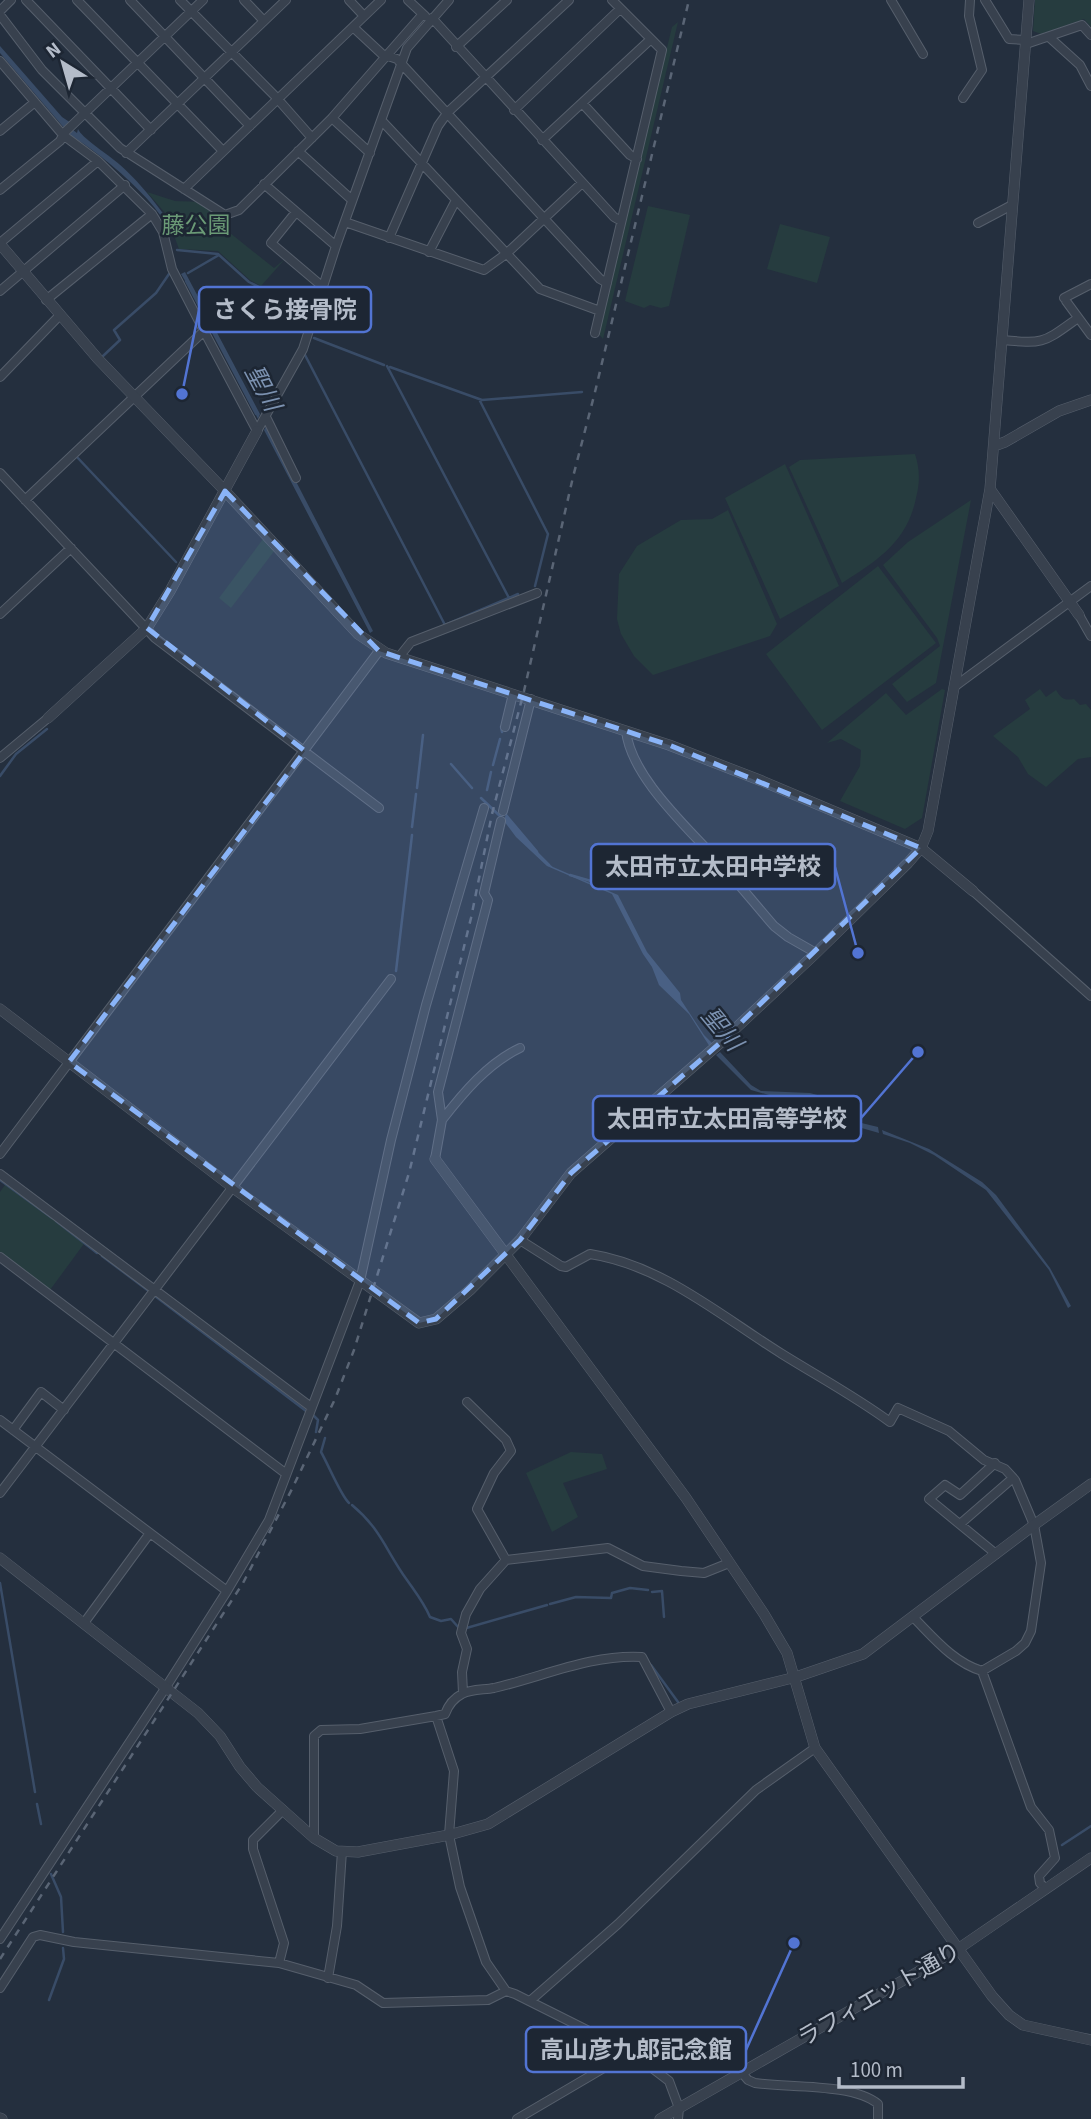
<svg xmlns="http://www.w3.org/2000/svg" width="1091" height="2119" viewBox="0 0 1091 2119" font-family="'Source Sans 3','Noto Sans JP',sans-serif">
	<style>
		.green { fill: #263c3f }
		.water { fill: #394c67 }
		.lines { fill: none; stroke-linecap: round; stroke-linejoin: round }
		.stream { stroke: #394c67; stroke-width: 2.5 }
		.minor-casing { stroke: #565f6c; stroke-width: 10 }
		.tertiary-casing { stroke: #565f6c; stroke-width: 11 }
		.minor { stroke: #38414e; stroke-width: 8 }
		.tertiary { stroke: #38414e; stroke-width: 10 }
		.rail { stroke: #5a6575; stroke-width: 2.5; stroke-dasharray: 7 7; stroke-linecap: butt }
		.marked { fill: #8ab4f8; fill-opacity: 0.2; stroke: #8ab4f8; stroke-width: 5; stroke-dasharray: 14 9; stroke-linejoin: round }
		.labels { text-anchor: middle; stroke-width: 5; stroke-linejoin: round; paint-order: stroke }
		.park-label { font-size: 23px; fill: #6b9a76; stroke: #1d2633 }
		.street-label { font-size: 23px; fill: #b4bcc9; stroke: #1d2633 }
		.water-label { font-size: 24px; font-style: italic; fill: #7c92b1; stroke: #1d2633 }
		.leader { fill: none; stroke: #5274d3; stroke-width: 2.5 }
		.callout-dot { fill: #5274d3; stroke: #1d2633; stroke-width: 2.5 }
		.callout { fill: #1d2633; stroke: #5274d3; stroke-width: 2.5 }
		.callout-label { font-size: 24px; text-anchor: middle; font-weight: bold; fill: #b4bcc9 }
	</style>
	<rect width="100%" height="100%" fill="#242f3e"/>
	<path class="green" d="M 1035,0 L 1091,0 L 1091,27 L 1084,19 L 1041,34 L 1033,31 Z
		M 678,22 L 603,339 L 598,333 L 672,27 Z
		M 147,192 L 175,201 L 204,202 L 227,217 L 230,233 L 274,268 L 285,259 L 261,286 L 250,280 L 218,251 L 179,249 L 166,214 Z
		M 648,206 L 690,215 L 669,306 L 661,308 L 650,305 L 644,308 L 625,301 Z
		M 780,224 L 830,237 L 817,283 L 767,269 Z
		M 915,454 C 920,469 920,483 916,498 C 907,542 878,560 842,583 L 789,467 L 800,460 Z
		M 785,464 L 839,586 L 780,619 L 725,498 Z
		M 971,500 L 936,683 L 907,702 L 892,684 L 940,646 L 937,638 L 883,565 L 908,542 Z
		M 728,510 L 777,624 L 770,636 L 653,675 L 634,656 L 621,634 L 617,619 L 619,574 L 637,546 L 681,520 L 712,519 Z
		M 263,539 L 275,550 L 231,608 L 219,598 Z
		M 878,566 L 936,643 L 822,730 L 766,654 Z
		M 942,689 L 945,690 L 922,818 L 905,829 L 840,801 L 860,766 L 861,750 L 841,739 L 827,743 L 886,693 L 906,715 Z
		M 1040,689 L 1046,697 L 1056,690 C 1061,698 1064,701 1074,699 L 1080,705 L 1086,704 L 1091,710 L 1091,757 L 1078,759 L 1046,787 L 1028,774 L 1018,757 L 993,736 L 1030,709 L 1025,700 Z
		M 7,1182 L 86,1241 L 50,1290 L 0,1252 L 0,1192 Z
		M 571,1452 L 602,1454 L 607,1469 L 563,1483 L 578,1517 L 552,1532 L 526,1473 Z"/>
	<path class="water" d="M 0,46 L 62,117 L 71,123 L 65,129 L 0,53 Z
		M 78,129 C 81,137 107,154 114,160 C 130,171 164,211 172,228 L 168,229 C 158,201 96,149 69,135 L 73,130 L 77,133 Z
		M 185,272 L 260,414 L 258,419 L 195,297 L 181,274 Z
		M 267,425 L 373,631 L 370,633 L 264,430 Z
		M 506,813 L 538,851 L 539,856 L 553,867 L 618,895 L 647,952 L 680,993 L 681,1000 L 704,1035 L 713,1044 L 710,1047 L 689,1014 L 659,985 L 652,967 L 643,954 L 612,894 L 547,866 L 516,837 L 504,821 Z
		M 720,1052 L 751,1085 L 761,1091 L 810,1093 L 828,1098 L 849,1120 L 878,1127 L 879,1133 L 851,1125 L 844,1120 L 829,1102 L 797,1095 L 776,1097 L 751,1090 L 716,1055 Z
		M 882,1130 L 929,1149 L 982,1182 L 996,1195 L 1050,1268 L 1071,1306 L 1068,1308 L 1049,1270 L 986,1190 L 934,1155 L 910,1143 L 883,1134 Z"/>
	<g class="lines">
		<path class="stream" d="M 177,250 L 218,254 L 249,282 L 269,292 L 279,301
			M 188,273 L 219,255
			M 186,281 L 256,414
			M 314,338 L 384,365
			M 305,355 L 445,625 L 518,594
			M 103,356 L 120,340 L 114,330 L 156,293 L 169,274
			M 387,366 L 509,598
			M 390,367 L 482,400 L 582,392
			M 479,399 L 548,534 L 535,586
			M 76,456 L 176,562
			M 501,727 L 502,732
			M 451,764 L 472,788
			M 493,765 L 500,739
			M 0,776 L 16,754 L 47,729
			M 417,788 L 423,735
			M 487,790 L 491,772
			M 481,798 L 502,818
			M 412,827 L 416,794
			M 536,852 L 549,865
			M 570,875 L 591,881 L 603,888
			M 396,971 L 412,835
			M 0,1180 L 52,1218
			M 56,1221 L 97,1253
			M 102,1256 L 150,1292
			M 155,1296 L 306,1411
			M 313,1415 L 318,1420 L 316,1432
			M 325,1438 L 321,1452 C 328,1464 341,1496 349,1503
			M 352,1505 C 381,1529 386,1551 407,1580 C 416,1593 424,1603 430,1617 L 441,1621 L 451,1619 L 459,1628
			M 0,1583 L 35,1792
			M 652,1592 L 662,1591 L 664,1617
			M 550,1604 L 576,1597 L 611,1598 L 612,1593 L 630,1588 L 648,1590
			M 463,1629 L 547,1605
			M 651,1665 L 678,1702
			M 37,1804 L 41,1824
			M 1062,1845 L 1091,1826
			M 51,1874 L 61,1897 L 63,1932
			M 49,2000 L 64,1959 L 63,1948"/>
		<g class="minor-casing">
			<path id="minor" d="M 26,0 L 151,130
				M 77,0 L 223,151
				M 130,0 L 250,126
				M 180,0 L 275,96 L 312,138
				M 244,0 L 264,21
				M 349,0 L 364,16
				M 408,0 L 425,16
				M 891,0 L 923,54
				M 985,0 L 1009,39 L 1026,40
				M 0,11 L 11,0
				M 0,15 L 42,70 L 120,148 L 225,215 L 239,210 L 332,118 L 423,14
				M 432,18 L 614,217 L 621,221
				M 353,27 L 382,54 L 397,59 L 600,279 L 607,283
				M 1049,37 L 1080,65 L 1091,86
				M 1026,44 L 1082,25 L 1091,35
				M 456,47 L 507,0
				M 0,61 L 63,135 L 98,161 L 152,214 L 163,232 L 172,269 L 204,331
				M 963,98 L 982,70 L 969,16 L 970,0
				M 582,103 L 630,155 L 637,159
				M 514,110 L 620,9
				M 332,118 L 370,153
				M 382,121 L 540,289 L 600,311
				M 0,131 L 35,102
				M 542,140 L 651,39
				M 298,151 L 352,200
				M 126,153 L 286,0
				M 264,184 L 336,246
				M 184,189 L 381,0
				M 0,190 L 60,141 L 65,132 L 203,0
				M 296,212 L 271,243 L 323,287
				M 345,222 L 484,270 L 506,254 L 582,183
				M 978,223 L 1012,205
				M 389,238 L 438,126 L 448,112 L 569,0
				M 0,243 L 98,161
				M 429,252 L 456,200
				M 0,291 L 125,185
				M 1064,298 L 1091,284
				M 46,300 L 152,214
				M 1066,301 L 1091,335
				M 595,333 L 662,50 L 612,0
				M 1002,340 C 1045,344 1043,343 1078,318
				M 0,377 L 60,315
				M 266,417 L 296,478
				M 257,431 L 303,349 L 336,246 L 407,48 L 449,0
				M 0,473 L 155,638 L 379,808
				M 25,500 L 204,331 L 257,431
				M 0,614 L 71,548
				M 1079,615 L 1091,636
				M 399,657 L 411,642 L 537,593
				M 954,687 L 1091,586
				M 505,727 L 513,694
				M 626,731 C 631,776 685,825 714,857 C 735,879 754,903 774,926 L 788,937 L 816,953
				M 0,758 L 48,718
				M 503,811 L 531,699
				M 973,891 L 1091,996
				M 442,1120 C 463,1093 488,1063 520,1048
				M 0,1154 L 379,651
				M 435,1159 L 442,1120 L 438,1092 L 488,900 L 484,893 L 501,821
				M 0,1174 L 311,1407
				M 520,1240 L 561,1266 L 566,1267 L 590,1254 C 662,1265 721,1316 782,1354 C 819,1377 856,1397 890,1422 L 898,1408 L 949,1431 L 984,1460 L 1005,1469 L 1015,1480 L 1034,1525 L 1041,1563 L 1031,1631 L 1025,1643 L 1016,1651 L 982,1671 C 953,1662 934,1638 913,1617
				M 0,1257 L 285,1473
				M 467,1402 L 506,1440 L 511,1451 L 494,1473 L 477,1509 L 506,1560
				M 0,1420 L 227,1591
				M 13,1430 L 41,1392 L 64,1410
				M 995,1463 L 960,1495 L 945,1485 L 929,1499 L 996,1554
				M 0,1493 L 391,979
				M 960,1524 L 1013,1478
				M 84,1623 L 150,1533
				M 982,1671 L 1031,1807 L 1049,1830 L 1055,1858 L 1039,1876 L 1040,1883 L 1046,1889
				M 463,1693 L 462,1672 L 467,1649 L 461,1633 L 466,1614 L 480,1589 L 506,1560 L 608,1548 L 643,1566 L 681,1571 L 704,1573 L 729,1563
				M 436,1716 L 454,1771 L 449,1835 L 460,1887 L 486,1962 L 506,1991
				M 314,1838 L 314,1736 L 321,1730 L 360,1729 L 436,1716 L 445,1714 C 448,1706 454,1698 462,1694 C 471,1689 484,1690 494,1688 C 542,1677 592,1654 642,1657 L 671,1712
				M 0,1939 L 166,1687 L 227,1591 L 269,1520 L 360,1281 L 391,1140 L 426,1005 L 484,808
				M 279,1963 L 284,1943 L 253,1849 L 253,1840 L 283,1810
				M 328,1978 L 337,1926 L 342,1851
				M 0,1988 L 33,1937 L 40,1935 L 74,1942 L 279,1963 L 356,1985 L 383,2003 L 488,2000 L 506,1991 L 515,1994 L 631,2052 L 669,2081 L 679,2108 L 678,2119
				M 530,2001 L 618,1924 L 756,1790 L 815,1748
				M 742,2073 L 748,2080 L 755,2083 C 787,2088 853,2083 878,2104 L 878,2119
				M 517,2119 L 631,2052"/>
		</g>
		<g class="tertiary-casing">
			<path id="tertiary" d="M 0,244 L 98,359 L 225,491 L 358,634 L 386,653 L 669,745 L 762,781 L 921,848 L 973,891
				M 994,446 L 1005,442 L 1059,411 L 1091,400
				M 990,489 L 1079,615
				M 48,718 L 147,628 L 170,591 L 257,431
				M 0,1009 L 232,1187 L 419,1323 L 436,1319 L 470,1290 L 520,1240 L 571,1173 L 720,1043 L 816,953 L 908,863 L 921,848 L 928,831 L 990,489 L 1029,0
				M 435,1159 L 686,1498 L 764,1614 L 787,1653 L 815,1748 L 992,1996 L 1009,2015 L 1023,2025 L 1091,2040
				M 0,1558 L 198,1713 L 220,1736 L 240,1767 L 257,1787 L 314,1838 L 336,1851 L 358,1852 L 449,1835 L 488,1824 L 671,1712 L 688,1704 L 796,1677 L 863,1654 L 1034,1525 L 1091,1484
				M 0,2118 L 2,2119
				M 660,2119 L 958,1949 L 1091,1858"/>
		</g>
		<use href="#minor" class="minor"/>
		<use href="#tertiary" class="tertiary"/>
		<path class="rail" d="M 0,1959 L 243,1583 L 292,1489 L 335,1399 L 354,1350 L 409,1173 L 471,918 L 492,814 L 524,691 L 573,477 L 595,392 L 689,0"/>
	</g>
	<path class="marked" d="M 225,491 L 379,651 L 669,745 L 921,848 L 720,1043 L 571,1173 L 520,1240 L 436,1319 L 419,1323 L 69,1062 L 305,751 L 147,628 Z"/>
	<g class="labels">
		<g class="park-label">
			<text x="196" y="233">藤公園</text>
		</g>
		<g class="street-label">
			<text transform="translate(879 1994) rotate(-30)" y="8">ラフィエット通り</text>
		</g>
		<g class="water-label">
			<text transform="translate(263 388) rotate(62)" y="8">聖川</text>
			<text transform="translate(722 1029) rotate(50)" y="8">聖川</text>
		</g>
	</g>
	<path class="leader" d="M182 394L199 310M858 953L835 867M918 1052L861 1118M794 1943L746 2050"/>
	<g class="callout-dot">
		<circle cx="182" cy="394" r="7"/>
		<circle cx="858" cy="953" r="7"/>
		<circle cx="918" cy="1052" r="7"/>
		<circle cx="794" cy="1943" r="7"/>
	</g>
	<g class="callout">
		<rect x="199" y="287" width="172" height="45" rx="7"/>
		<rect x="591" y="844" width="244" height="45" rx="7"/>
		<rect x="593" y="1096" width="268" height="45" rx="7"/>
		<rect x="526" y="2027" width="220" height="45" rx="7"/>
	</g>
	<g class="callout-label">
		<text x="285" y="318">さくら接骨院</text>
		<text x="713" y="875">太田市立太田中学校</text>
		<text x="727" y="1127">太田市立太田高等学校</text>
		<text x="636" y="2058">高山彦九郎記念館</text>
	</g>
	<g transform="translate(63 63) rotate(323)" stroke="#1d2633" stroke-width="5" paint-order="stroke">
	<path d="M0-5L12 26L0 18L-12 26Z" fill="#b4bcc9"/>
	<text y="-10" font-size="19" font-weight="bold" text-anchor="middle" fill="#b4bcc9">N</text>
	</g>
	<path d="M839 2077v10h124v-10" fill="none" stroke="#b4bcc9" stroke-width="3.5"/>
	<text x="850" y="2077" font-size="21" fill="#b4bcc9" stroke="#1d2633" stroke-width="5" paint-order="stroke">100 m</text>
</svg>
